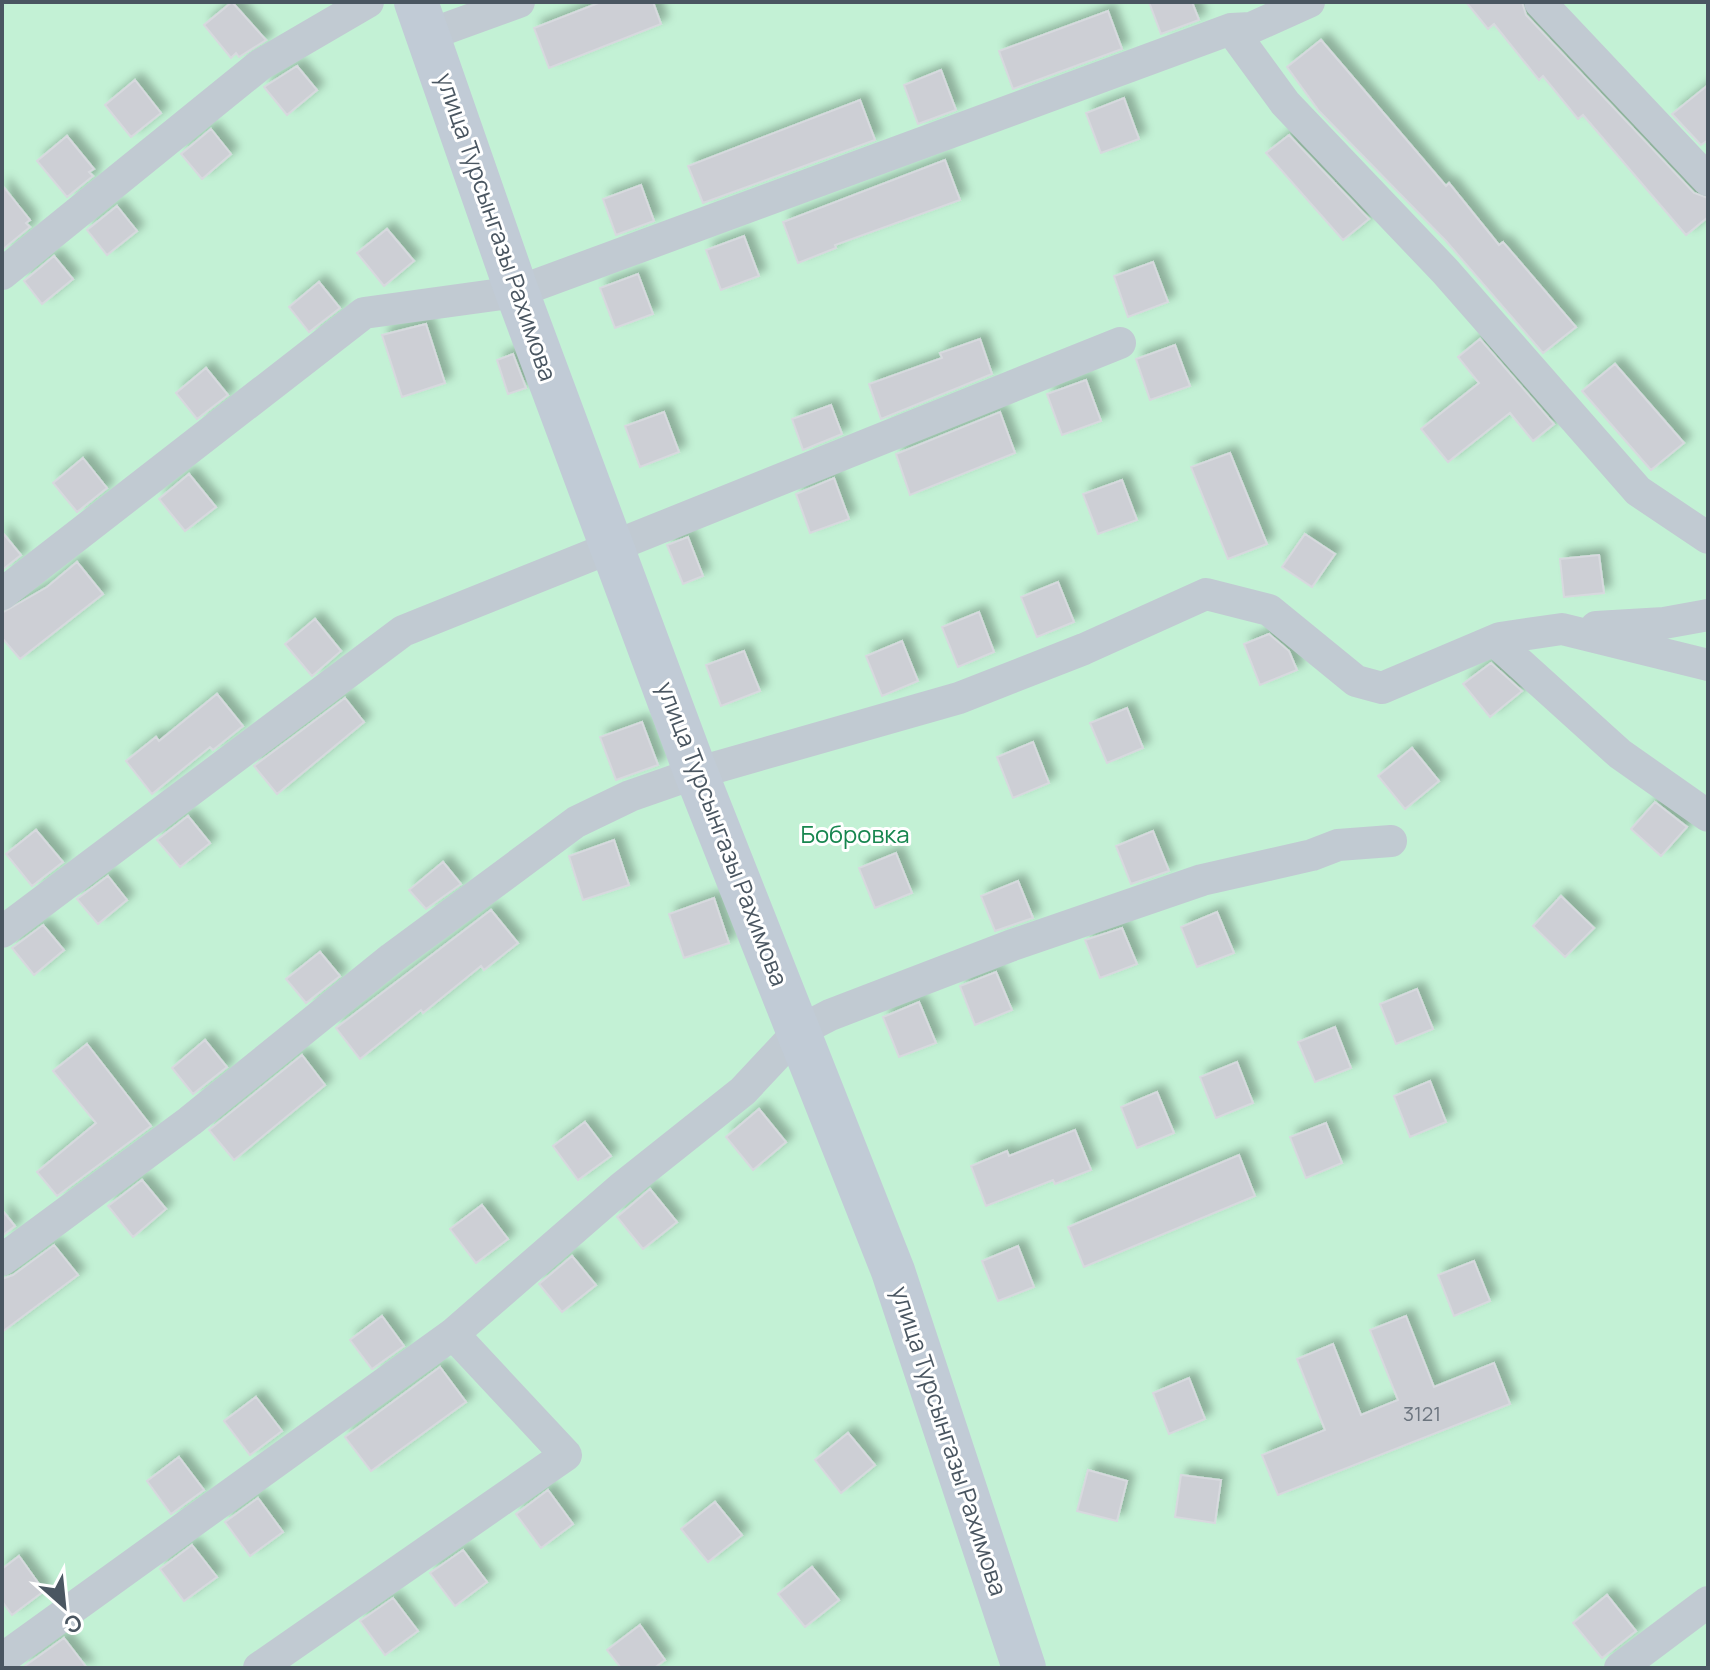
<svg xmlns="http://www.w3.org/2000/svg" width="1710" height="1670" viewBox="0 0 1710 1670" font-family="Manrope,sans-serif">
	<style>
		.green { fill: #c3f1d5 }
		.building { fill: #cdcfd5; stroke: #d7d9de; stroke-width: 2; filter: url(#shadow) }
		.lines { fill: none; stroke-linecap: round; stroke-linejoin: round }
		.street { stroke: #c1cad2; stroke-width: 32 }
		.secondary { stroke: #c1cbd6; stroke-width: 44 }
		.labels { text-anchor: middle; stroke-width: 6; stroke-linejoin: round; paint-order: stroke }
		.number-label { font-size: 20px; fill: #6b747e }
		.street-label { font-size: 24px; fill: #4a5661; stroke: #fff }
		.park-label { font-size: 24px; fill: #17864f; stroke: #fff }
	</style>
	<defs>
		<filter id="shadow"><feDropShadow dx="7" dy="-7" stdDeviation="4" flood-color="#0004"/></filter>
	</defs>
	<rect width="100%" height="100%" fill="#f5f3f3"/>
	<path class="green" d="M 2,2 L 1708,2 L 1708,1668 L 2,1668 Z"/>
	<path class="building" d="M 232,2 L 266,40 L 239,57 L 236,53 L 231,58 L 204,25 Z
		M 601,2 L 653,2 L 661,24 L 549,68 L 534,28 Z
		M 1149,2 L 1192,2 L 1199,20 L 1161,34 Z
		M 1466,2 L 1522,2 L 1526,15 L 1694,193 L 1708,198 L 1708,217 L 1686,235 L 1583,115 L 1578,119 L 1543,76 L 1539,80 L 1494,24 L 1488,29 Z
		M 1108,11 L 1122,49 L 1013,89 L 999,51 Z
		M 1321,40 L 1446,186 L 1449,183 L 1499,245 L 1503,242 L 1576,327 L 1543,353 L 1446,241 L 1319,111 L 1287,67 Z
		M 297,66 L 317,90 L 287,115 L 264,87 Z
		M 941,70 L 956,110 L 918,124 L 904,85 Z
		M 135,80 L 161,113 L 131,137 L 105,105 Z
		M 1708,85 L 1708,140 L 1701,145 L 1672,114 Z
		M 1124,98 L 1139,139 L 1101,153 L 1086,113 Z
		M 860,100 L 875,140 L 703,203 L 688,166 Z
		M 211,129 L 231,154 L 202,179 L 181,154 Z
		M 1289,135 L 1369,219 L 1343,240 L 1266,153 Z
		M 67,136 L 94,169 L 89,172 L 93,176 L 67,197 L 37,161 Z
		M 945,160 L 960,200 L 835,245 L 836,248 L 798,263 L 783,222 Z
		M 2,185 L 30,220 L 26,223 L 30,227 L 2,250 Z
		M 641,185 L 654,221 L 616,235 L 603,199 Z
		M 117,206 L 137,231 L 107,255 L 87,230 Z
		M 387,229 L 414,261 L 384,286 L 357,253 Z
		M 744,236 L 759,276 L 721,290 L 706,250 Z
		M 54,256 L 73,279 L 42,304 L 24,281 Z
		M 1153,262 L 1168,302 L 1128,317 L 1114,276 Z
		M 638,274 L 653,314 L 615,328 L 600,288 Z
		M 319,282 L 340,308 L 309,332 L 289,307 Z
		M 426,324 L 445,383 L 402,397 L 382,335 Z
		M 980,339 L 992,374 L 881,419 L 869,384 L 942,358 L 940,353 Z
		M 1480,339 L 1554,424 L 1533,441 L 1510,413 L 1448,462 L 1421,429 L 1479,383 L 1458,357 Z
		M 1175,345 L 1190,386 L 1150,400 L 1136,359 Z
		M 513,354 L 526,388 L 508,394 L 497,360 Z
		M 1615,364 L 1684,443 L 1651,470 L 1582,391 Z
		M 206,368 L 228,395 L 197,419 L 176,393 Z
		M 1086,380 L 1101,421 L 1062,435 L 1047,394 Z
		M 831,405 L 842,434 L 803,450 L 792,419 Z
		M 664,412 L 679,452 L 640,467 L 625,426 Z
		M 1000,412 L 1015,453 L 910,495 L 896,454 Z
		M 1230,453 L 1267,544 L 1228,559 L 1191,467 Z
		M 83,458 L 107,488 L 77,512 L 53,483 Z
		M 189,474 L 216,507 L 185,531 L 159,499 Z
		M 834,478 L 849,519 L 810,533 L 796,494 Z
		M 1122,480 L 1137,520 L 1098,534 L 1083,494 Z
		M 2,532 L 21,555 L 2,570 Z
		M 1305,534 L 1335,554 L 1312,587 L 1282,567 Z
		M 688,537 L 703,576 L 683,584 L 667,545 Z
		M 1599,555 L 1604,593 L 1564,597 L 1560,559 Z
		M 77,562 L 103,594 L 20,659 L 2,638 L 2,613 L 47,587 Z
		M 1058,582 L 1074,622 L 1037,637 L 1021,597 Z
		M 979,612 L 994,652 L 958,667 L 942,627 Z
		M 315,619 L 341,651 L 312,676 L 285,644 Z
		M 1269,634 L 1289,651 L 1297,670 L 1260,685 L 1244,644 Z
		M 902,641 L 918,681 L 882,696 L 866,656 Z
		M 744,651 L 760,691 L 721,706 L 706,665 Z
		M 1491,663 L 1522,691 L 1490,717 L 1463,684 Z
		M 217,694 L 243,726 L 213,750 L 210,747 L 152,794 L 126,761 L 156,737 L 159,741 Z
		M 345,698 L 364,722 L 277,794 L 254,766 Z
		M 1127,708 L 1143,748 L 1107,763 L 1090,723 Z
		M 642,722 L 658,765 L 616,780 L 600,737 Z
		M 1033,742 L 1049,783 L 1013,798 L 997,757 Z
		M 1412,748 L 1439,781 L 1405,809 L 1378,776 Z
		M 1655,802 L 1687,827 L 1661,856 L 1631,829 Z
		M 188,816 L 210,843 L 180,867 L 157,840 Z
		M 36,830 L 63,862 L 32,886 L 6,854 Z
		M 1153,831 L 1169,871 L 1131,884 L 1116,846 Z
		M 614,840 L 629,885 L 583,900 L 569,856 Z
		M 896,853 L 912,893 L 875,908 L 859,868 Z
		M 443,862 L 461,884 L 426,909 L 409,890 Z
		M 108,876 L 127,900 L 98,924 L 77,899 Z
		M 1018,881 L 1033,918 L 995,931 L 981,896 Z
		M 1561,896 L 1594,928 L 1565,957 L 1533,926 Z
		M 714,898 L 729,943 L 684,958 L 669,914 Z
		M 491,910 L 518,943 L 484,970 L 481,966 L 423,1013 L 421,1010 L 360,1059 L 336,1028 Z
		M 1217,912 L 1234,953 L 1197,967 L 1181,927 Z
		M 43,925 L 64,950 L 34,975 L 12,948 Z
		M 1122,928 L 1137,964 L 1100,978 L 1085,940 Z
		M 320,952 L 340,976 L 306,1003 L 286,979 Z
		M 996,972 L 1012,1010 L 975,1025 L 960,986 Z
		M 1417,989 L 1433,1029 L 1396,1044 L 1380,1004 Z
		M 919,1002 L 936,1043 L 899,1057 L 883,1017 Z
		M 1335,1027 L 1351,1068 L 1315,1082 L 1298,1042 Z
		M 205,1040 L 227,1067 L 193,1094 L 172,1068 Z
		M 87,1044 L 151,1126 L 57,1196 L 37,1172 L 96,1123 L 53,1071 Z
		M 302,1055 L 325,1085 L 234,1160 L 209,1130 Z
		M 1237,1062 L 1253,1103 L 1216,1118 L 1200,1077 Z
		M 1430,1081 L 1446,1122 L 1410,1137 L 1394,1096 Z
		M 1157,1092 L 1174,1133 L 1137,1148 L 1121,1107 Z
		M 759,1109 L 786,1142 L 753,1170 L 726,1137 Z
		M 585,1122 L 611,1156 L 578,1180 L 553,1146 Z
		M 1326,1123 L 1342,1163 L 1306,1178 L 1290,1137 Z
		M 1075,1130 L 1091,1170 L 1055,1184 L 1053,1180 L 986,1206 L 971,1166 L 1007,1151 L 1009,1156 Z
		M 1239,1155 L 1255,1196 L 1084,1267 L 1068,1227 Z
		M 142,1180 L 166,1209 L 133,1237 L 108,1206 Z
		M 650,1189 L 677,1222 L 643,1249 L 617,1217 Z
		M 482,1205 L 508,1239 L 476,1263 L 450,1229 Z
		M 2,1210 L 15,1226 L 2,1236 Z
		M 54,1245 L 78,1275 L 2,1332 L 2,1279 L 13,1275 Z
		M 1018,1246 L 1034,1287 L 998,1301 L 982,1261 Z
		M 572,1256 L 596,1285 L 562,1312 L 539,1284 Z
		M 1474,1261 L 1490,1301 L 1454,1316 L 1438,1275 Z
		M 382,1316 L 404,1346 L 372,1369 L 350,1340 Z
		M 1406,1316 L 1434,1387 L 1494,1363 L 1510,1404 L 1278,1495 L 1262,1455 L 1325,1430 L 1297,1359 L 1333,1344 L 1361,1415 L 1398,1400 L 1370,1330 Z
		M 440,1367 L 466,1402 L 371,1471 L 345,1437 Z
		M 1189,1378 L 1205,1419 L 1169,1434 L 1153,1393 Z
		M 256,1397 L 282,1431 L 250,1455 L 224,1421 Z
		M 848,1433 L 875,1465 L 841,1493 L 815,1460 Z
		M 179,1457 L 204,1490 L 171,1514 L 147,1481 Z
		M 1088,1470 L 1127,1481 L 1117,1521 L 1077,1511 Z
		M 1181,1475 L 1221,1480 L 1215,1523 L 1175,1517 Z
		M 548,1490 L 573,1524 L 541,1548 L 516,1514 Z
		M 258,1498 L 283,1532 L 250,1556 L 225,1522 Z
		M 715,1502 L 742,1535 L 708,1562 L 681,1529 Z
		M 192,1545 L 217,1577 L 184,1601 L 160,1569 Z
		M 463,1550 L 487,1582 L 455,1606 L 430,1573 Z
		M 19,1556 L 44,1591 L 12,1615 L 2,1601 L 2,1569 Z
		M 812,1567 L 839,1600 L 805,1627 L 778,1594 Z
		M 1607,1595 L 1636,1631 L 1602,1658 L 1573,1623 Z
		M 393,1598 L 418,1631 L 385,1655 L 360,1621 Z
		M 640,1625 L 665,1660 L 654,1668 L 621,1668 L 607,1650 Z
		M 64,1638 L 87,1668 L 22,1668 Z"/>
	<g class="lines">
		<path class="street" d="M 1540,2 L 1708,180
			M 1231,29 L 1285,103 L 1445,271 L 1638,491 L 1708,538
			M 428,35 L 519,2
			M 2,274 L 260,65 L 368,2
			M 2,594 L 364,313 L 517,292 L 1231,29 L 1251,28 L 1309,2
			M 1596,627 L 1664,623 L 1708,615
			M 1495,641 L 1620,754 L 1708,816
			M 2,932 L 403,631 L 1120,343
			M 2,1260 L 190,1121 L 392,958 L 576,822 L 630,796 L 696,773 L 959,698 L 1084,649 L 1206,594 L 1269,610 L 1356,681 L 1382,688 L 1500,638 L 1562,629 L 1708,665
			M 2,1659 L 453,1334 L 621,1188 L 743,1091 L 799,1031 L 830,1015 L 1010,946 L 1202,880 L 1312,855 L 1338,845 L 1391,841
			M 259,1668 L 566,1455 L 453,1334
			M 1620,1668 L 1708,1602"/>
		<path class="secondary" d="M 416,2 L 517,292 L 696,773 L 893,1271 L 1024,1668"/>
	</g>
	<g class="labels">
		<g class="number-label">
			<text x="1422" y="1421">3121</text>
		</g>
		<g class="street-label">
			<text transform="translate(496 227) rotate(71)" y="8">улица Турсынгазы Рахимова</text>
			<text transform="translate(722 834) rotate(69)" y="8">улица Турсынгазы Рахимова</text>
			<text transform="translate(949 1441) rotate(72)" y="8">улица Турсынгазы Рахимова</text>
		</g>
		<g class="park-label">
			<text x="855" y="843">Бобровка</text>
		</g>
	</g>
	<rect width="1710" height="1670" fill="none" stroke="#4a5661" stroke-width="8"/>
	<g transform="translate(64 1606) rotate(153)" stroke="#ffffff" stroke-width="6" paint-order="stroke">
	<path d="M0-6L14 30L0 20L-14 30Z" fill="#4a5661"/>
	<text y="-12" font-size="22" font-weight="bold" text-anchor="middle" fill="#4a5661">С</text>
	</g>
</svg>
